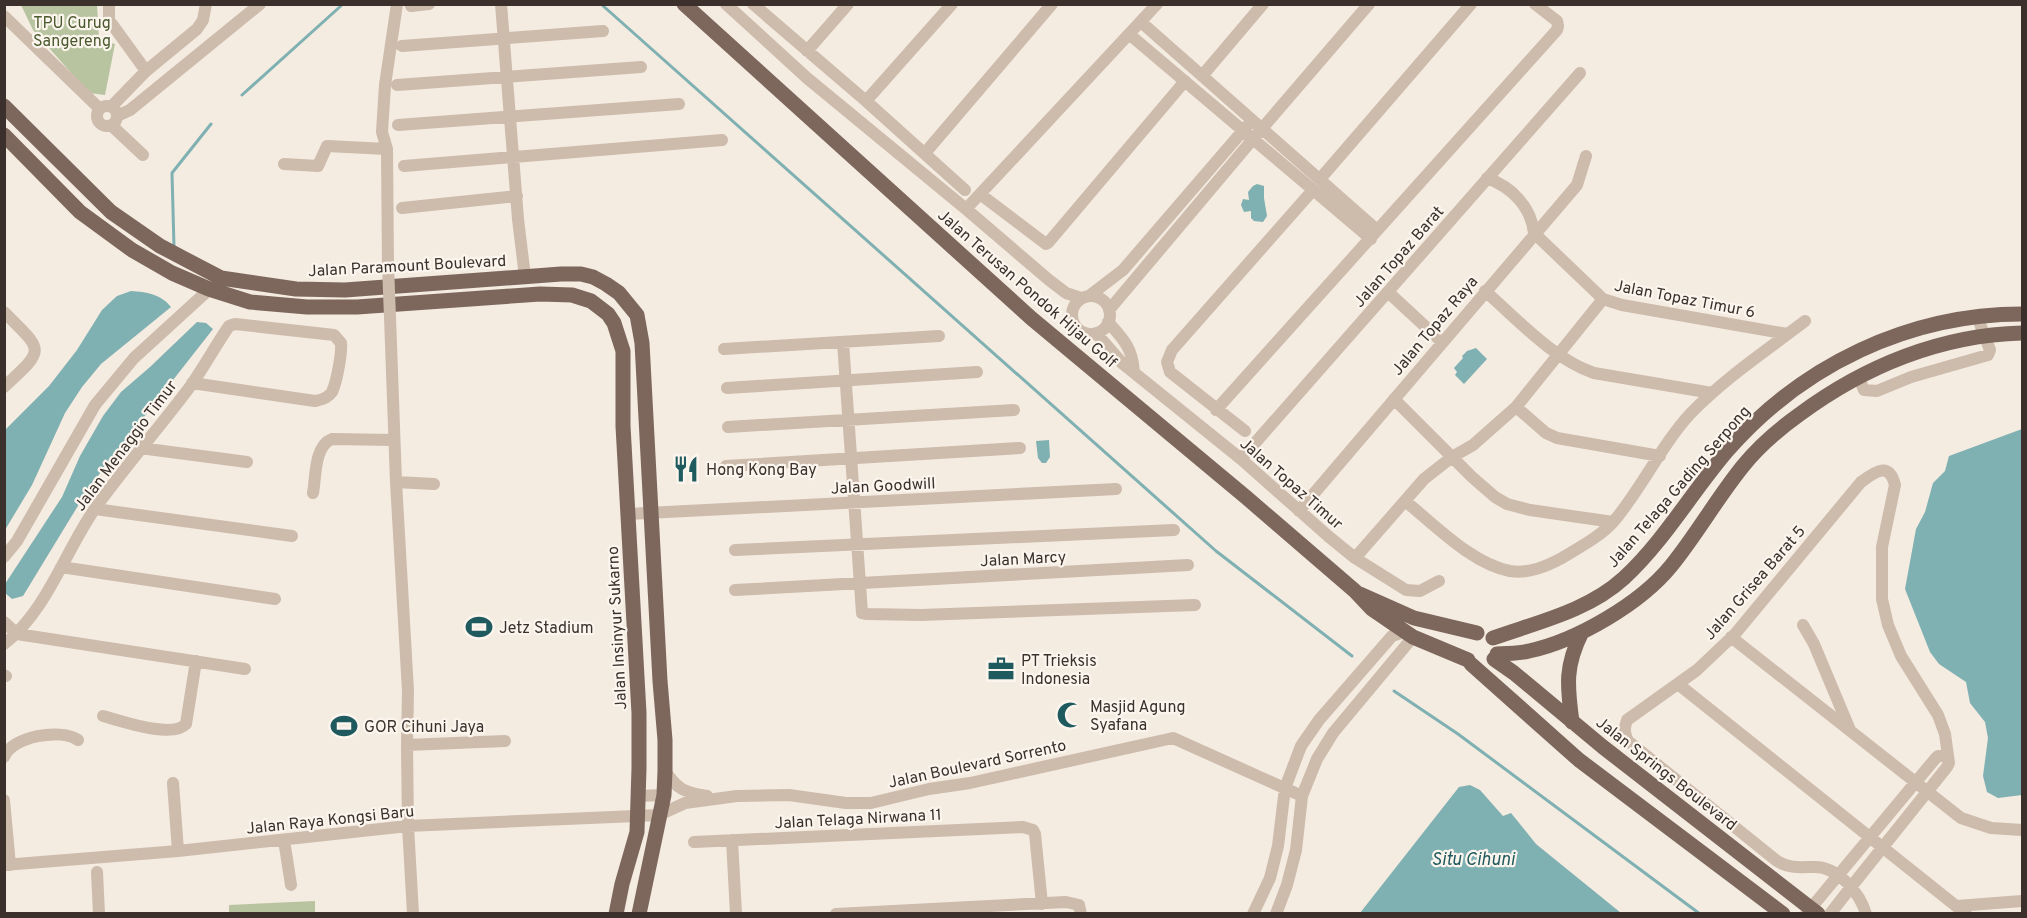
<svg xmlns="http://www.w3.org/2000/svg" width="2027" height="918" viewBox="0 0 2027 918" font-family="Overpass,sans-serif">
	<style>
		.green { fill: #b8c4a0 }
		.water { fill: #7fb0b2 }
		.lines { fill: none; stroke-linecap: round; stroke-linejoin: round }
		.stream { stroke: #7fb0b2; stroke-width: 3 }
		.minor { stroke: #cdbbac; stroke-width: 12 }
		.major { stroke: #7d675c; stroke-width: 15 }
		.minor-bridge { stroke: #cdbbac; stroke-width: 12 }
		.labels { text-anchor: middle; stroke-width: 4.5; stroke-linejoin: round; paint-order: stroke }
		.park-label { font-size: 16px; fill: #4a5a2e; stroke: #fbf5ee }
		.street-label { font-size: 16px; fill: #3b302b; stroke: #fbf5ee }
		.poi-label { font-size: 16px; fill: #3b302b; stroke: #fbf5ee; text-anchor: start }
		.water-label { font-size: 18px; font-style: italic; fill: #1f5a5e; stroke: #fbf5ee }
	</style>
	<rect width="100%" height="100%" fill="#f4ebe1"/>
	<path class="green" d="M 21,5 L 97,5 L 99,40 L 115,44 L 105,95 L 89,93 L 33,30 Z
		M 315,901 L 315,913 L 229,913 L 229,905 Z"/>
	<path class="water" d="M 1257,184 L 1264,186 L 1264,198 L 1267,216 L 1263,222 L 1254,221 L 1251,218 L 1251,211 L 1244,212 L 1241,205 L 1243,199 L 1249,200 L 1248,192 L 1253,186 Z
		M 131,291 C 146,292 161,294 171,307 L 101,364 L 82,387 L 65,413 L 32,485 L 5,530 L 5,430 L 49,386 L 77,350 L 102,310 L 117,296 Z
		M 197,322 L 206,323 L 213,329 L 90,486 L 23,596 L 12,599 L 5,593 L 5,584 L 62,497 L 80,456 L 103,416 L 121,392 L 150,367 Z
		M 1476,348 L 1487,359 L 1464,384 L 1455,375 L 1457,372 L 1454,368 L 1463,358 L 1462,356 L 1467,351 Z
		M 2022,429 L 2022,795 L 1998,798 L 1987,792 L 1983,776 L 1988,738 L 1985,722 L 1970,703 L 1966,682 L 1939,664 L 1930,652 L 1905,589 L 1916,529 L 1925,512 L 1933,483 L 1945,471 L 1949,456 Z
		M 1049,440 L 1050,457 L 1046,463 L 1042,463 L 1038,458 L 1036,441 Z
		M 1470,785 L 1480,790 L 1503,816 L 1511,813 L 1536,844 L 1621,913 L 1360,913 L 1459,787 Z"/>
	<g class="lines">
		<path class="stream" d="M 601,4 L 1216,551 L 1352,656
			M 242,95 L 343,4
			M 174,247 L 172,173 L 211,124
			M 1394,691 L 1458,734 L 1700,914"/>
		<path class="minor" d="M 109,4 L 109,20 L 146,71
			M 501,4 L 518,219 L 525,277
			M 726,4 L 807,78 L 966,209 L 1049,280 L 1066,293 L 1081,298
			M 753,4 L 866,101 L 965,190
			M 411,6 L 429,4
			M 4,16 L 100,109
			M 1141,22 L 1377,230
			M 1129,34 L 1371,239
			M 402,46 L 603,31
			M 807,51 L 848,4
			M 1202,76 L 1263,4
			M 397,85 L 641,67
			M 866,101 L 952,4
			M97 116a10 10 0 1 1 20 0a10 10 0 1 1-20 0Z
			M 111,107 L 146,71 L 197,29 L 203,20 L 206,4
			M 117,116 L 130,110 L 260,4
			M 111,125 L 143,155
			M 398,125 L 679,104
			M 925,153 L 1052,4
			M 284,164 L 318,166 L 327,146 L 387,149
			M 404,166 L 722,140
			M 1487,178 C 1512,187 1531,207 1534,233 L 1603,299 L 1622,305 L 1787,334
			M 1320,179 L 1471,4
			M 980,194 L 1046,244 L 1048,243 L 1185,81
			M 402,208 L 517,196
			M 966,209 L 1157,4
			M 388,266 L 387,149 L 382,132 L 385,85 L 397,4
			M 1485,291 C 1517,319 1553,359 1594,373 L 1712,393
			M 1388,292 L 1442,342
			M1072 315a19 19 0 1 1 38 0a19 19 0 1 1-38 0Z
			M 1089,296 L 1123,270 L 1247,126
			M 1109,310 L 1253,139 L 1369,4
			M 4,312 C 44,352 46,348 4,387
			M 390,317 L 396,482 L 408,691 L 407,745 L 408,826 L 413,914
			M 1108,322 C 1124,340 1132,347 1134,372
			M 1096,333 L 1122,363 L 1241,459 L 1328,536 L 1355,558 L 1406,590 L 1420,591 L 1439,581
			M 843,342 L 862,613 L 867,614 L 921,615 L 1195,605
			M 724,349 L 939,336
			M 1858,376 L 1864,390 L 1877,391 L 1911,377 L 1988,355 L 1990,350 L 1977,316
			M 727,388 L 977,372
			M 1394,399 L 1472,477 L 1495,497 L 1507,504 L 1530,510 L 1613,522
			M 1516,407 L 1546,433 L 1557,438 L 1660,456
			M 1216,410 L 1557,30 L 1558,26 L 1557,21 L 1535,4
			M 728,427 L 1014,410
			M 1245,431 L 1170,372 L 1167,362 L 1172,350 L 1313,190
			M 140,448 L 247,462
			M 1241,459 L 1580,73
			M 726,466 L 1020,448
			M 396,482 L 434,484
			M 313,493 C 316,477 314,446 332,439 L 394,440
			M 1405,501 C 1435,525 1472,564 1510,571 C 1529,574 1547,566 1562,558 C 1580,547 1601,536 1614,521 C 1642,488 1662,444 1691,413 C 1726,377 1766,351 1805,321
			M 95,509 L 292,536
			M 1299,511 L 1577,185 L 1586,156
			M 628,514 L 1116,489
			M 735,550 L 1174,530
			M 4,557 L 17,541 L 95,405 L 134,358 L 214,285
			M 1355,558 L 1424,479 L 1452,457 L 1473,445 L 1516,407 L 1603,299
			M 61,567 L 275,599
			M 735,590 L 1188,565
			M 4,622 L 17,634 L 245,669
			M 1803,625 L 1814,644 L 1850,730
			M 1731,637 L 1961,818 L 1991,828 L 2022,830
			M 4,644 C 47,611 65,551 96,507 C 126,465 161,426 192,384 C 205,365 216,345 229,326 L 235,324 L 334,335 L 341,343 C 342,353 337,381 332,392 C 328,398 321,400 315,401 L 192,383
			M 4,675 L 6,676
			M 1678,684 L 1966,914
			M 103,716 C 122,721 172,739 186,724 L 196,661
			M 407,745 L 505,741
			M 4,757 C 12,736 61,728 78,740
			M 665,771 C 678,790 684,792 707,796
			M 173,783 L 178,851
			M 639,796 L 664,795
			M 4,800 L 10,865
			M 284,840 L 291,885
			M 732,840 L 736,914
			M 694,842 L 1023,827 L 1033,830 L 1035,834 L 1042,904
			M 4,865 L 178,851 L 408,826 L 659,815 L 685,803 L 737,796 L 789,795 L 846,803 L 871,803 L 929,789 L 970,783 L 1173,738 L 1302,796
			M 97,872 L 99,914
			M 1957,906 L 2022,901
			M 836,914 L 1066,902 L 1079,905 L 1081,914
			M 1253,914 L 1270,878 L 1278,846 L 1285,788 L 1301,746 L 1319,720 L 1392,636 L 1404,632
			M 1276,914 L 1287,885 L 1296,850 L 1302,796 L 1317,759 L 1333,733 L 1413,637
			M 1806,914 L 1935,759 L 1938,756 L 1946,756
			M 1830,914 C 1837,905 1844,896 1851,887 C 1883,847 1915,807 1947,767 L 1949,763 L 1945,734 L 1938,715 L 1901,656 L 1888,625 L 1882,599 L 1882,547 L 1895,485 C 1889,461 1875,472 1861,482 L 1735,634 L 1697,670 L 1627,720 C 1624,728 1624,733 1628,741 L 1777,861 C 1790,869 1801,867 1815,867 C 1838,867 1860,893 1866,914"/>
		<path class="major" d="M 684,4 L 1031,318 L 1247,498 L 1355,591 L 1372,609 L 1413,637 L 1468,660
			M 4,106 L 111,212 L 160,246 L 221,278 L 296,289 L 345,290 L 561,274 L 581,274 L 593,277 L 606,284 L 619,293 L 637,315 L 642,343 L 660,681 L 665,740 L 665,771 L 664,795 L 639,914
			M 4,135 L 80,212 L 132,250 L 172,273 L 209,289 L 250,302 L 307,307 L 357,307 L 540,294 L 572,295 L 591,301 L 608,314 L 614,323 L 623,351 L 623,426 L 639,713 L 639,768 L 637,832 L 622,884 L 616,914
			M 1360,594 L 1414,618 L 1477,633
			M 1493,638 C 1538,622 1588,611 1624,578 C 1664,541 1692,492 1727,451 C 1802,365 1909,314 2022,314
			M 1497,654 C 1507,653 1518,654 1529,651 C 1576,641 1640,604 1671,566 C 1697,534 1717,498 1743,466 C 1759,446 1779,429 1800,414 C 1865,366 1941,335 2022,333
			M 1494,659 L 1514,673 L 1603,747 L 1818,914
			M 1471,664 L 1579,760 L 1783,914
			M 1572,722 C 1567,685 1565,666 1582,632"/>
		<path class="minor-bridge" d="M 388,266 L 390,317"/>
	</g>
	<defs>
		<g id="restaurant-bare" transform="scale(2.07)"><path d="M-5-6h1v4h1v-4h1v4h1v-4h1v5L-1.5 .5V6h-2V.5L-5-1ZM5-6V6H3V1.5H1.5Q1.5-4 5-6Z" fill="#1f5a5e" stroke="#fbf5ee" stroke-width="2.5" paint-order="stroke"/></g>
		<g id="stadium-bare" transform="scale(2.07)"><path d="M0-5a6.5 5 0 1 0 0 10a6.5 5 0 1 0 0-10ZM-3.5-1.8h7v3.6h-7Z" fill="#1f5a5e" stroke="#fbf5ee" stroke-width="2.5" paint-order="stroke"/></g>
		<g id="office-bare" transform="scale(2.07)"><path d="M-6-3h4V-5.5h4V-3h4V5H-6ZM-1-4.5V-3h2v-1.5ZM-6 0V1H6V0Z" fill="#1f5a5e" stroke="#fbf5ee" stroke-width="2.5" paint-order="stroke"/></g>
		<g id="mosque-bare" transform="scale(2.07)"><path d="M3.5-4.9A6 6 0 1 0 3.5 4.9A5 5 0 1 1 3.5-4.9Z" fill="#1f5a5e" stroke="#fbf5ee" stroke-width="2.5" paint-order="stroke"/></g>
	</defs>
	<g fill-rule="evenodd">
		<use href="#restaurant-bare" x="686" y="469"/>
		<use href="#stadium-bare" x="479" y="627"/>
		<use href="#office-bare" x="1001" y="669"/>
		<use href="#mosque-bare" x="1070" y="715"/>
		<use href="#stadium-bare" x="344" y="726"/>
	</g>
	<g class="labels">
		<g class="park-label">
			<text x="72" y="28">TPU Curug<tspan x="72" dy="18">Sangereng</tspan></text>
		</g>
		<g class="street-label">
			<text transform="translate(1398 256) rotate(-49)" y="6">Jalan Topaz Barat</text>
			<text transform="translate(407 265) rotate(-3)" y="6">Jalan Paramount Boulevard</text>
			<text transform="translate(1028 288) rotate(41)" y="6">Jalan Terusan Pondok Hijau Golf</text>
			<text transform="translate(1685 298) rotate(11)" y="6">Jalan Topaz Timur 6</text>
			<text transform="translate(1434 325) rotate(-50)" y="6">Jalan Topaz Raya</text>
			<text transform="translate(125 445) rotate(-53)" y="6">Jalan Menaggio Timur</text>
			<text transform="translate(1292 483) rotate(41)" y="6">Jalan Topaz Timur</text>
			<text transform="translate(883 485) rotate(-3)" y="6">Jalan Goodwill</text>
			<text transform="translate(1678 486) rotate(-49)" y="6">Jalan Telaga Gading Serpong</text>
			<text transform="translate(1023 558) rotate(-3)" y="6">Jalan Marcy</text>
			<text transform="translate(1754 582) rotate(-49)" y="6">Jalan Grisea Barat 5</text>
			<text transform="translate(616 628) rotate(-93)" y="6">Jalan Insinyur Sukarno</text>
			<text transform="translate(977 763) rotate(-12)" y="6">Jalan Boulevard Sorrento</text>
			<text transform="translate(1667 773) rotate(38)" y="6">Jalan Springs Boulevard</text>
			<text transform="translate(858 818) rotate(-3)" y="6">Jalan Telaga Nirwana 11</text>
			<text transform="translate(330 819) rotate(-6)" y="6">Jalan Raya Kongsi Baru</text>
		</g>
		<g class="poi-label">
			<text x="706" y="475">Hong Kong Bay</text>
			<text x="499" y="633">Jetz Stadium</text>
			<text x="1021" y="666">PT Trieksis<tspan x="1021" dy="18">Indonesia</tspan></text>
			<text x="1090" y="712">Masjid Agung<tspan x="1090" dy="18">Syafana</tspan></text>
			<text x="364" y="732">GOR Cihuni Jaya</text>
		</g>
		<g class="water-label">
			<text x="1473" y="865">Situ Cihuni</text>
		</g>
	</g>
	<rect width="2027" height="918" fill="none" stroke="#3b302b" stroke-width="12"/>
</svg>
